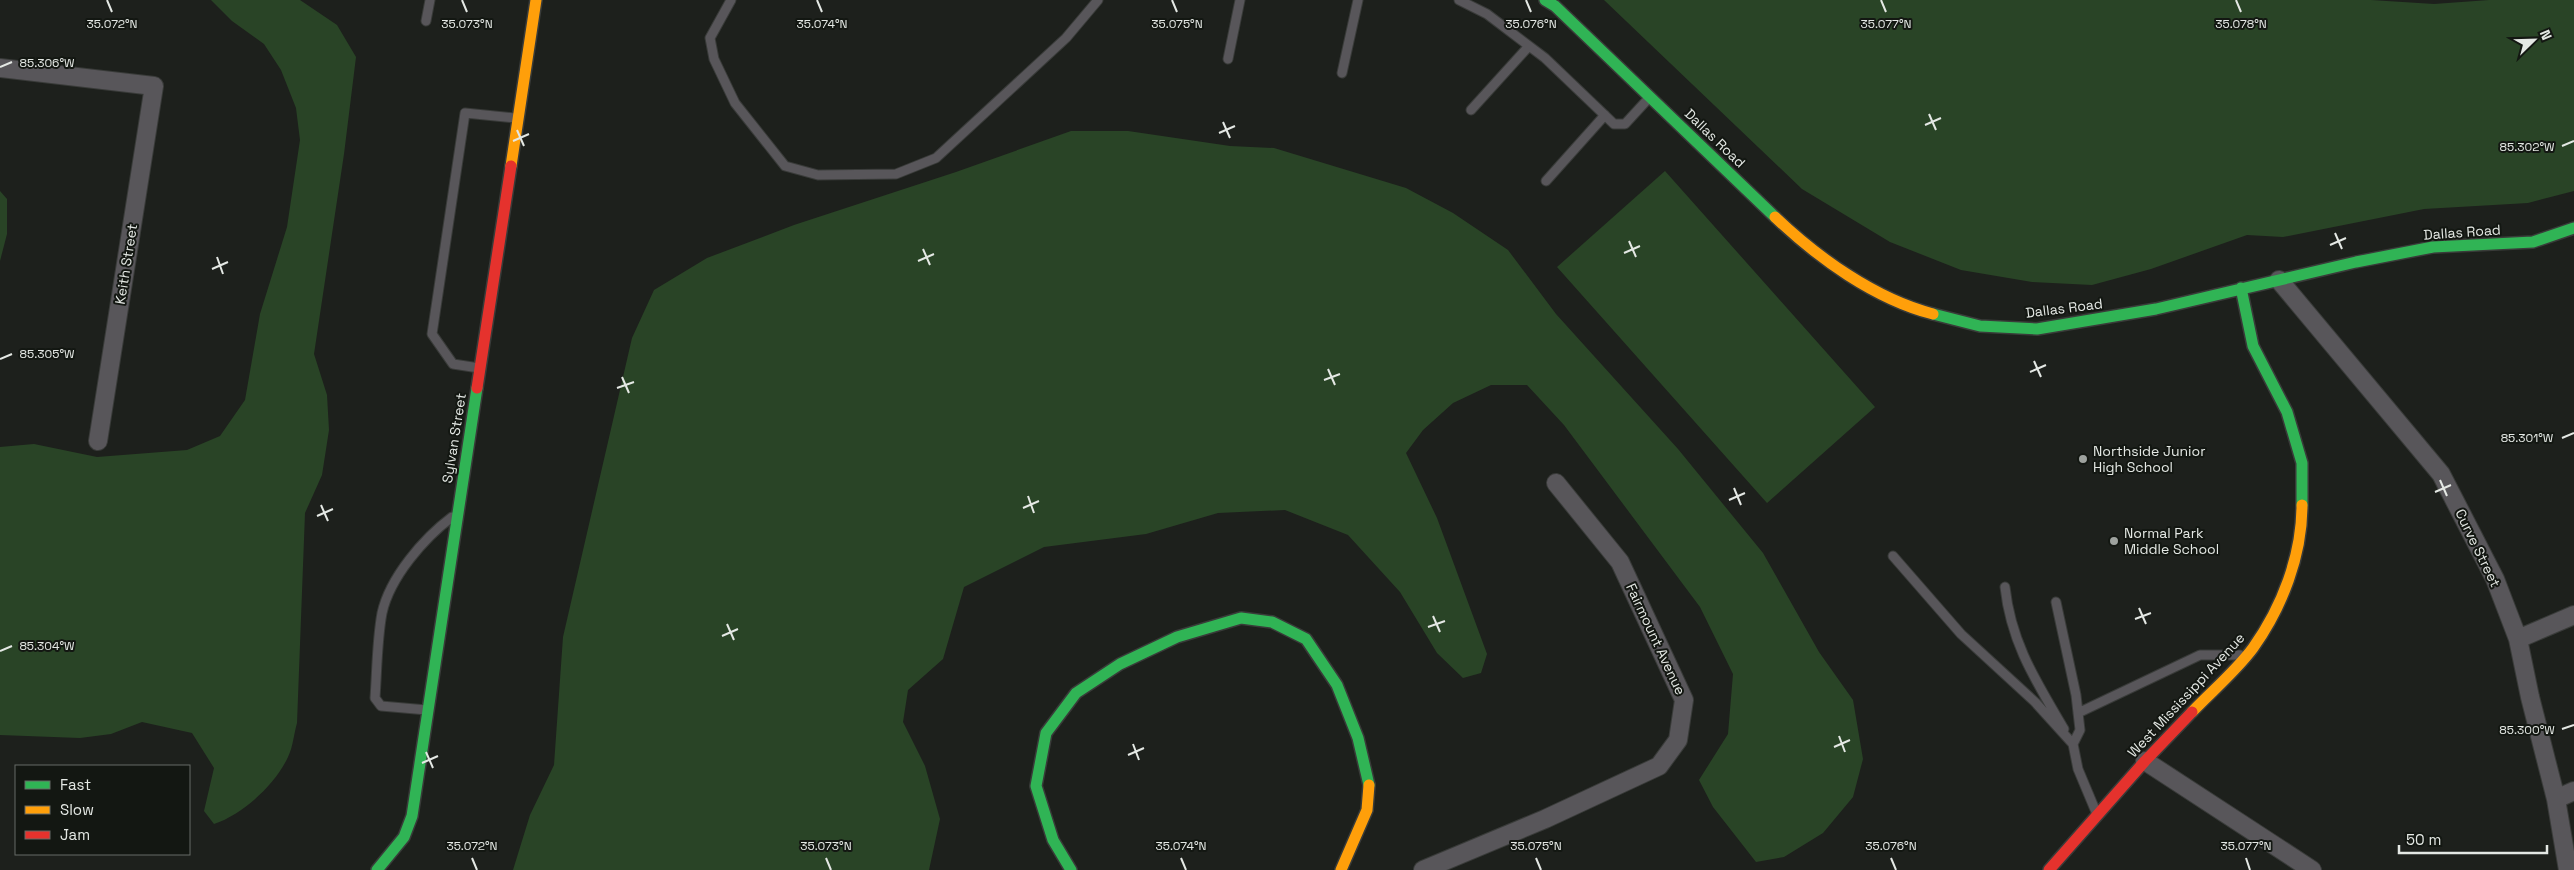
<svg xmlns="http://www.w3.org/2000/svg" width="2574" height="870" viewBox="0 0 2574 870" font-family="'Space Grotesk',sans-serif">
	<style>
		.green { fill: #294426 }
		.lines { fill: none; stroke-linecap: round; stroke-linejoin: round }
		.lane-casing { stroke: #393b39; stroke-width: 11 }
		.street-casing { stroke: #393b39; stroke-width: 20 }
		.fast-casing { stroke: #393b39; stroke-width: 14 }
		.slow-casing { stroke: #393b39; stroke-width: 14 }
		.jam-casing { stroke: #393b39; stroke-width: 14 }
		.lane { stroke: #58565a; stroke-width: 9 }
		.street { stroke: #58565a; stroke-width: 18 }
		.fast { stroke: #30b455; stroke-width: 11 }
		.slow { stroke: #ff9f0a; stroke-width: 11 }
		.jam { stroke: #e5322d; stroke-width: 11 }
		.ticks { fill: none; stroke: #e4e8e4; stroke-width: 2 }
		.poi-dot { fill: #9ea29e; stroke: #131712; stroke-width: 2 }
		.labels { text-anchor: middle; stroke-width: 4; stroke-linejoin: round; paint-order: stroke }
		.street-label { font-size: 14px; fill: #e4e8e4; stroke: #131712 }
		.poi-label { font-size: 14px; fill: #e4e8e4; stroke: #131712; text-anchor: start }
		.ticks-label { font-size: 12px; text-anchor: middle; fill: #e4e8e4; stroke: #131712; stroke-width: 4; stroke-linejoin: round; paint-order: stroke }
	</style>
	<rect width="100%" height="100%" fill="#1d201c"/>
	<path class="green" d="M 211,0 L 300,0 L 337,25 L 356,57 L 344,154 L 314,354 L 327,395 L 329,430 L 322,475 L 305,513 L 297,723 C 294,733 293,747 288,757 C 275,785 243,814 214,824 L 204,811 L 214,768 L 192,733 L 142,722 L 111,734 L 80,738 L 0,735 L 0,447 L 34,444 L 97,457 L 187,450 L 220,436 L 245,400 L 260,314 L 287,227 L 300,140 L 296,108 L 281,70 L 264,44 L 232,21 Z
		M 1604,0 L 2371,0 L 2434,4 L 2489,0 L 2574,0 L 2574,191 L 2528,203 L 2424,209 L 2283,237 L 2247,235 L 2151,269 L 2092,285 L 2032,282 L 1961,270 L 1890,242 L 1802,189 Z
		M 1071,131 L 1128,131 L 1230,146 L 1274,148 L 1406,188 L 1453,213 L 1508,250 L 1556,314 L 1678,449 L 1763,553 L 1819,652 L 1853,700 L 1863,759 L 1853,797 L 1823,833 L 1784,857 L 1756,862 L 1713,807 L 1699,780 L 1728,734 L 1733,674 L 1700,607 L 1564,425 L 1527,385 L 1491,385 L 1453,403 L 1423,430 L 1406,453 L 1437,518 L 1487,654 L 1481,673 L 1463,678 L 1437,653 L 1400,592 L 1348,535 L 1285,510 L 1218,513 L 1146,534 L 1044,547 L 964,587 L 943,659 L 908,690 L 903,722 L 925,766 L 940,819 L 929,870 L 513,870 L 530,815 L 554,765 L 563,637 L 632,338 L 654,290 L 707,258 L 794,225 L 956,172 Z
		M 1665,171 L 1875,407 L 1767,503 L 1557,267 Z
		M 0,191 L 7,199 L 7,234 L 0,261 Z"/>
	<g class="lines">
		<g class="lane-casing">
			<path id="lane" d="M 731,0 L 710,38 L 714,59 L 735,103 L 785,166 L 818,175 L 896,174 L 936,158 L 1066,38 L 1098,0
				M 1459,0 L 1487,14 L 1545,58 L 1614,124 L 1625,124 L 1648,99
				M 426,21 L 430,0
				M 1228,59 L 1240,0
				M 1342,73 L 1358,0
				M 1471,110 L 1529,46
				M 1546,181 L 1605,115
				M 479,368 L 453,364 L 432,334 L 465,113 L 515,118
				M 1893,556 L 1961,634 L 2035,702 L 2073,744 L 2078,769 L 2096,812
				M 2005,587 C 2011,643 2036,681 2064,729
				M 2056,602 L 2076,695 L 2080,730 L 2073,744
				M 427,710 L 381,706 L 375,698 C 377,670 377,640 382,613 C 390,577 424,538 452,517
				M 2078,713 L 2200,655 L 2240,655"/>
		</g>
		<g class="street-casing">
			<path id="street" d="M 0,68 L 154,86 L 98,441
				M 2279,280 L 2441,474 L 2495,579 L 2518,639 L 2530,697 L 2556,799 L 2568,870
				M 2518,639 L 2574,615
				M 2145,761 L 2312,870
				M 2556,799 L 2574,791
				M 1423,870 L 1545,819 L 1659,766 L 1678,740 L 1684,700 L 1620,562 L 1556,483"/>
		</g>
		<g class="fast-casing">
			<path id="fast" d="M 1545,0 L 1555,6 L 1775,217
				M 2241,288 L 2253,346 L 2287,412 L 2302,463 L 2302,505
				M 1933,314 L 1980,326 L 2037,329 L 2156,309 L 2356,262 L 2433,247 L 2533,242 L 2574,228
				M 377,870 L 404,837 L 412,816 L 477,388
				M 1071,870 L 1053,840 L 1036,786 L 1046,733 L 1076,693 L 1120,664 L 1177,637 L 1241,618 L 1272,622 L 1306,639 L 1337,685 L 1358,738 L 1369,785"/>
		</g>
		<g class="slow-casing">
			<path id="slow" d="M 511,166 L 536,0
				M 1775,217 C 1818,258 1875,299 1933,314
				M 2192,712 C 2212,691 2236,671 2253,648 C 2282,607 2302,556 2302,505
				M 1341,870 L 1367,810 L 1369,785"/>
		</g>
		<g class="jam-casing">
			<path id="jam" d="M 477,388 L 511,166
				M 2049,870 L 2145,761 L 2192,712"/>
		</g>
		<use href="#lane" class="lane"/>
		<use href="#street" class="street"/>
		<use href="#fast" class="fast"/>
		<use href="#slow" class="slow"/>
		<use href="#jam" class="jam"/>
	</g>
	<path class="ticks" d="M 107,0 L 112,12M 462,0 L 467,12M 817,0 L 822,12M 1172,0 L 1177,12M 1526,0 L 1531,12M 1881,0 L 1886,12M 2236,0 L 2241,12M 0,67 L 12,62M 1929,114 L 1936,130M 1223,122 L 1230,138M 1925,125 L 1941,118M 517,130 L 524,146M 1219,133 L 1235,126M 513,141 L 529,134M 2562,146 L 2574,141M 2335,233 L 2342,249M 1629,241 L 1636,257M 2330,245 L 2346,238M 923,249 L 930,265M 1624,253 L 1640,246M 217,257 L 223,274M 918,261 L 934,254M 212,269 L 228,262M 0,359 L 12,354M 2034,361 L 2041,377M 1328,369 L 1335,385M 2030,372 L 2046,365M 622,377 L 629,393M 1324,380 L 1340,374M 617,388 L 634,382M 2562,438 L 2574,433M 2440,480 L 2447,496M 1734,488 L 1741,505M 2435,492 L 2451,485M 1028,496 L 1034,513M 1729,500 L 1745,493M 321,505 L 328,521M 1023,508 L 1039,501M 317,516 L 333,509M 2139,608 L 2146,624M 1433,616 L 1440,632M 2135,619 L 2151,613M 727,624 L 734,640M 1428,627 L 1445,621M 722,636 L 738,629M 0,651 L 12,646M 2562,729 L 2574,725M 1839,736 L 1845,752M 1133,744 L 1139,760M 1834,747 L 1850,740M 426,752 L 433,768M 1128,755 L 1144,748M 422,763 L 438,756M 472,858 L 477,870M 826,858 L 831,870M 1181,858 L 1186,870M 1536,858 L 1541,870M 1891,858 L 1896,870M 2246,858 L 2250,870"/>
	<g class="poi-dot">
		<circle cx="2083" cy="459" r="5"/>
		<circle cx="2114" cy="541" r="5"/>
	</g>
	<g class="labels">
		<g class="street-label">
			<text transform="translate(1715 138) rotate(44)" y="5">Dallas Road</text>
			<text transform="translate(2462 232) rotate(-4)" y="5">Dallas Road</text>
			<text transform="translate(126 264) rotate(-81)" y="5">Keith Street</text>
			<text transform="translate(2064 308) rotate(-7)" y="5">Dallas Road</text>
			<text transform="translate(454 438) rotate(-81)" y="5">Sylvan Street</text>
			<text transform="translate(2478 548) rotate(64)" y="5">Curve Street</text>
			<text transform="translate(1656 639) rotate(65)" y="5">Fairmount Avenue</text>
			<text transform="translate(2186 695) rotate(-47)" y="5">West Mississippi Avenue</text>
		</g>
		<g class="poi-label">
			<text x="2093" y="456">Northside Junior<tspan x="2093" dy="16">High School</tspan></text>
			<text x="2124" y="538">Normal Park<tspan x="2124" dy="16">Middle School</tspan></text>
		</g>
	</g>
	<g class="ticks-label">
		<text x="112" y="28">35.072°N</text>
		<text x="822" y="28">35.074°N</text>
		<text x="1177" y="28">35.075°N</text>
		<text x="1531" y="28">35.076°N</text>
		<text x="1886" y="28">35.077°N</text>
		<text x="2241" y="28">35.078°N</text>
		<text x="467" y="28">35.073°N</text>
		<text x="47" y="67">85.306°W</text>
		<text x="2527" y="151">85.302°W</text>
		<text x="47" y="358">85.305°W</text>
		<text x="2527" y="442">85.301°W</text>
		<text x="47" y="650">85.304°W</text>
		<text x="2527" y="734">85.300°W</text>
		<text x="472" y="850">35.072°N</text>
		<text x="826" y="850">35.073°N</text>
		<text x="1181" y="850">35.074°N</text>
		<text x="1536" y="850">35.075°N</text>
		<text x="1891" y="850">35.076°N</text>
		<text x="2246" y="850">35.077°N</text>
	</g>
	<rect x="15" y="765" width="175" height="90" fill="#131712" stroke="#676b66"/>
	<rect x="25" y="781" width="25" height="8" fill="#30b455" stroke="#676b66"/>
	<text x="60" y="790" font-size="15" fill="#e4e8e4">Fast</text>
	<rect x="25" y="806" width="25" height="8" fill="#ff9f0a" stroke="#676b66"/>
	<text x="60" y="815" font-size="15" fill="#e4e8e4">Slow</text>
	<rect x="25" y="831" width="25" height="8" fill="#e5322d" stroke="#676b66"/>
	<text x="60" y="840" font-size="15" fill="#e4e8e4">Jam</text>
	<g transform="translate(2534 40) rotate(67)" stroke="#131712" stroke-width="4" paint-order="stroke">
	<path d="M0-4L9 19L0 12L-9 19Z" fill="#e4e8e4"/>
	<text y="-8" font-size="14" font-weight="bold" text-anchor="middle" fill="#e4e8e4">N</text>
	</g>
	<path d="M2399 845v8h148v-8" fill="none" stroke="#e4e8e4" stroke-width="2.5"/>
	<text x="2406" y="845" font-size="15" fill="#e4e8e4" stroke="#131712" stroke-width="4" paint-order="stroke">50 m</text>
</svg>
